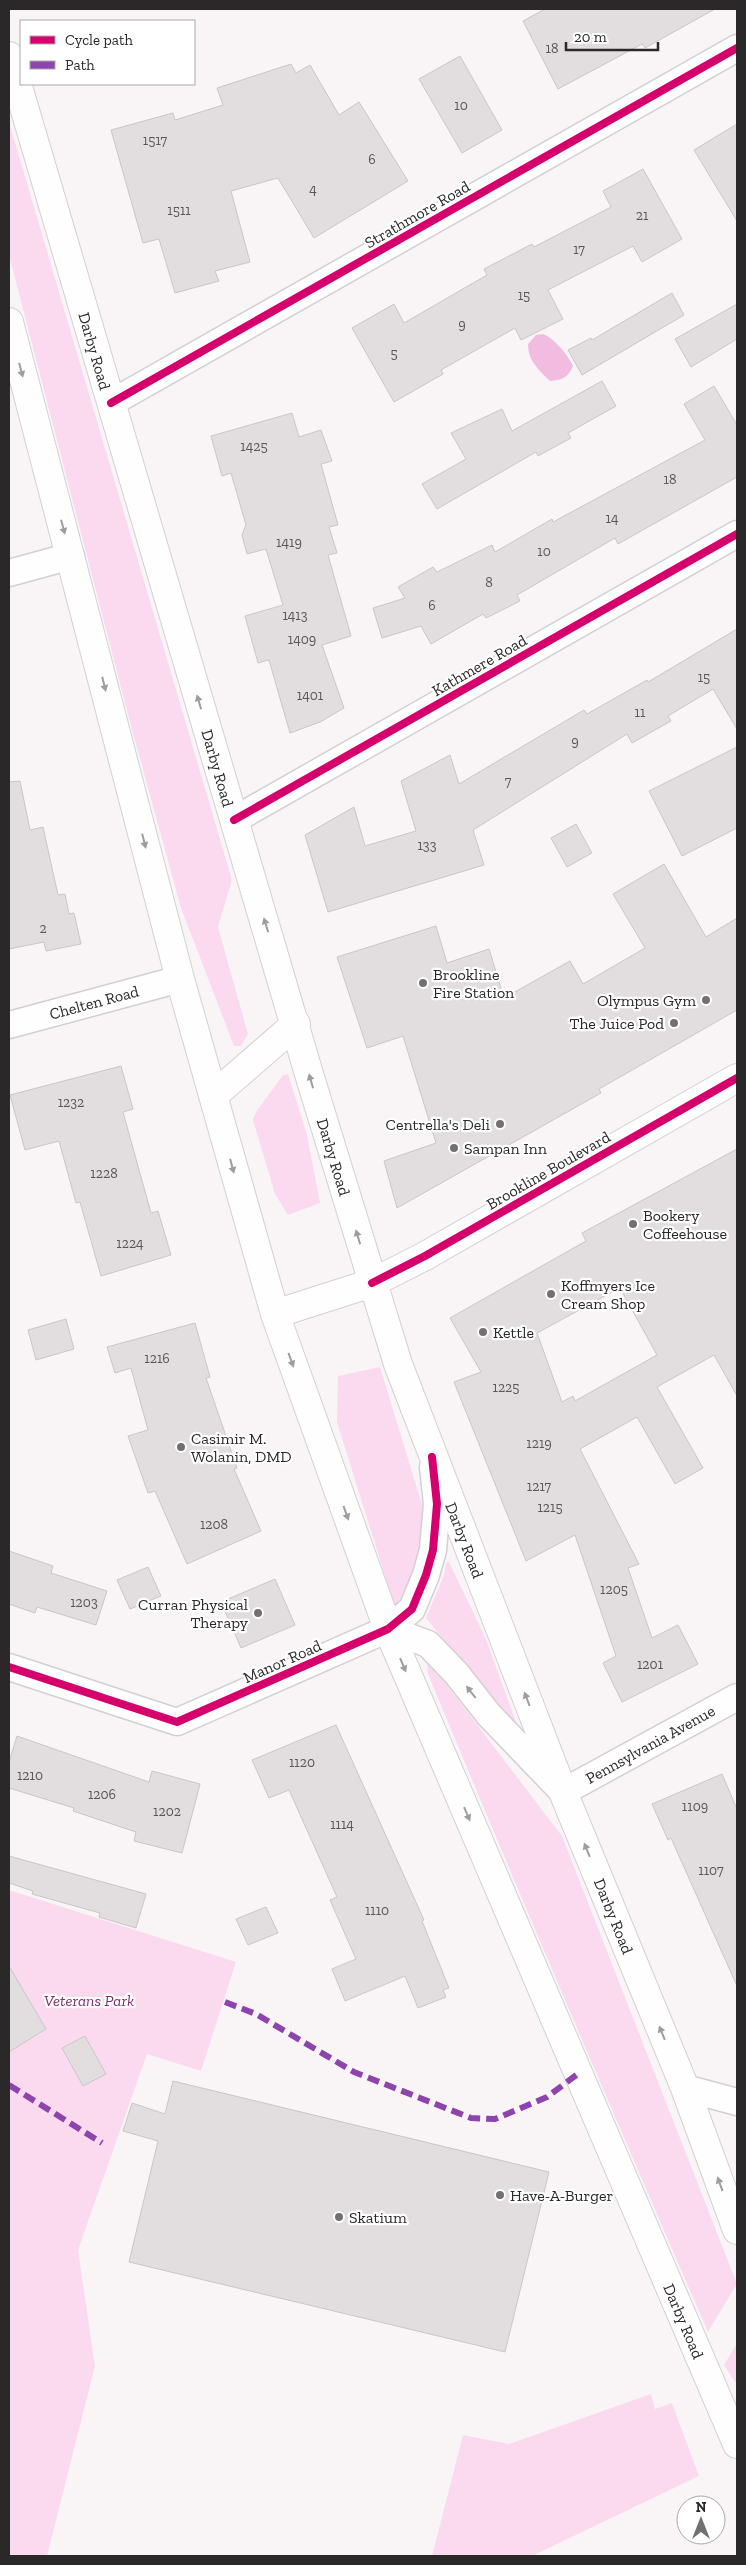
<svg xmlns="http://www.w3.org/2000/svg" width="746" height="2565" viewBox="0 0 746 2565" font-family="'Zilla Slab',serif">
	<style>
		.green { fill: #fbdaef }
		.water { fill: #f2bce1 }
		.building { fill: #e2dee0; stroke: #c9c6c8; fill-rule: evenodd }
		.lines { fill: none; stroke-linecap: round; stroke-linejoin: round }
		.street-casing { stroke: #d4d0d2; stroke-width: 29 }
		.secondary-casing { stroke: #d4d0d2; stroke-width: 30 }
		.primary-casing { stroke: #d4d0d2; stroke-width: 30 }
		.street { stroke: #fefefe; stroke-width: 26 }
		.secondary { stroke: #fefefe; stroke-width: 28 }
		.primary { stroke: #fefefe; stroke-width: 28 }
		.quiet { stroke: #8e44ad; stroke-width: 6; stroke-dasharray: 12 6; stroke-linecap: butt }
		.cycleway-casing { stroke: #fff; stroke-width: 11 }
		.cycleway { stroke: #d6006c; stroke-width: 8 }
		.oneway { fill: #9f9e9e }
		.poi-dot { fill: #727071; stroke: #fff; stroke-width: 2 }
		.labels { text-anchor: middle; stroke-width: 4.5; stroke-linejoin: round; paint-order: stroke }
		.number-label { font-size: 14px; fill: #585657 }
		.street-label { font-size: 16px; fill: #2a2829; stroke: #fff }
		.poi-label { font-size: 16px; fill: #2a2829; stroke: #fff; text-anchor: start }
		.park-label { font-size: 16px; font-style: italic; fill: #822e6d; stroke: #fff }
	</style>
	<rect width="100%" height="100%" fill="#f9f5f7"/>
	<path class="green" d="M 9,122 L 232,880 L 218,927 L 248,1034 L 241,1046 L 234,1046 L 181,908 L 131,726 L 9,255 Z
		M 288,1074 L 307,1135 L 320,1203 L 288,1215 L 275,1194 L 253,1120 L 256,1112 L 283,1075 Z
		M 380,1367 L 428,1524 L 403,1605 L 394,1605 L 337,1422 L 338,1376 Z
		M 449,1562 L 486,1639 L 517,1725 L 509,1724 L 426,1618 L 444,1575 L 446,1563 Z
		M 427,1662 L 430,1663 L 562,1836 L 737,2284 L 708,2332 C 613,2113 519,1894 428,1674 Z
		M 9,1890 L 236,1962 L 201,2071 L 147,2054 L 78,2250 L 95,2366 L 47,2556 L 9,2556 Z
		M 737,2343 L 737,2385 L 724,2365 Z
		M 651,2394 L 655,2409 L 672,2403 L 699,2476 L 532,2556 L 432,2556 L 463,2435 L 509,2444 Z"/>
	<path class="water" d="M 543,334 C 555,339 568,355 573,366 C 568,378 562,380 550,381 C 539,370 528,361 528,344 L 536,335 Z"/>
	<path class="building" d="M 545,9 L 715,9 L 645,48 L 642,44 L 558,89 L 523,21 Z
		M 460,56 L 502,130 L 462,153 L 419,79 Z
		M 291,64 L 296,73 L 310,65 L 339,115 L 359,102 L 408,181 L 314,238 L 278,178 L 231,191 L 250,262 L 215,271 L 219,281 L 175,293 L 159,239 L 143,243 L 111,130 L 173,113 L 175,120 L 223,105 L 217,88 Z
		M 737,124 L 737,221 L 694,150 Z
		M 643,169 L 682,239 L 642,262 L 633,246 L 548,290 L 563,319 L 521,340 L 515,328 L 441,370 L 443,374 L 394,402 L 352,328 L 394,304 L 404,323 L 487,275 L 484,269 L 532,244 L 534,247 L 611,207 L 603,191 Z
		M 672,293 L 684,315 L 582,375 L 568,350 L 591,338 L 592,340 Z
		M 737,304 L 737,339 L 691,367 L 675,339 Z
		M 602,381 L 616,406 L 568,433 L 571,438 L 538,456 L 536,452 L 437,509 L 422,484 L 466,459 L 451,433 L 502,409 L 512,431 Z
		M 714,386 L 737,425 L 737,477 L 618,544 L 615,538 L 517,595 L 520,601 L 486,618 L 483,614 L 431,644 L 421,626 L 382,638 L 373,608 L 405,598 L 398,587 L 433,567 L 437,572 L 492,545 L 495,552 L 552,519 L 553,522 L 705,440 L 684,404 Z
		M 292,413 L 299,437 L 321,430 L 332,461 L 321,464 L 338,525 L 329,527 L 337,553 L 328,555 L 351,636 L 322,645 L 344,708 L 320,722 L 290,733 L 269,660 L 258,663 L 245,616 L 283,605 L 266,549 L 247,554 L 242,535 L 246,525 L 231,473 L 222,476 L 211,436 Z
		M 737,629 L 737,729 L 713,689 L 668,716 L 671,721 L 632,743 L 627,734 L 473,830 L 484,865 L 328,912 L 305,835 L 354,807 L 365,846 L 416,831 L 401,781 L 450,755 L 459,784 L 584,710 L 587,714 L 647,680 L 648,682 Z
		M 737,747 L 737,828 L 682,856 L 649,791 Z
		M 20,781 L 30,830 L 43,827 L 58,895 L 65,894 L 69,914 L 74,913 L 81,944 L 46,951 L 44,942 L 9,949 L 9,782 Z
		M 576,824 L 592,853 L 567,867 L 551,838 Z
		M 664,864 L 706,937 L 737,918 L 737,1010 L 599,1089 L 601,1093 L 397,1208 L 384,1161 L 436,1143 L 403,1036 L 367,1048 L 337,957 L 436,926 L 447,963 L 489,949 L 504,998 L 570,961 L 583,984 L 645,948 L 613,894 Z
		M 121,1066 L 133,1109 L 123,1112 L 151,1213 L 158,1211 L 171,1255 L 101,1276 L 80,1202 L 76,1203 L 59,1141 L 25,1150 L 10,1095 Z
		M 737,1149 L 737,1396 L 714,1355 L 657,1387 L 703,1468 L 675,1484 L 637,1417 L 580,1449 L 639,1564 L 628,1568 L 652,1638 L 678,1625 L 698,1664 L 622,1702 L 603,1663 L 616,1656 L 575,1535 L 526,1561 L 454,1382 L 481,1372 L 450,1318 L 586,1241 L 582,1233 ZM 620,1288 L 657,1355 L 575,1401 L 573,1396 L 562,1402 L 537,1333 Z
		M 66,1319 L 74,1349 L 36,1360 L 28,1330 Z
		M 195,1323 L 210,1377 L 206,1378 L 237,1468 L 234,1469 L 261,1531 L 187,1564 L 155,1491 L 148,1493 L 128,1436 L 148,1430 L 131,1368 L 115,1373 L 107,1347 Z
		M 9,1551 L 53,1566 L 51,1573 L 107,1591 L 96,1625 L 37,1607 L 35,1613 L 9,1604 Z
		M 148,1567 L 161,1596 L 130,1609 L 117,1580 Z
		M 275,1579 L 295,1625 L 241,1648 L 221,1602 Z
		M 336,1725 L 424,1920 L 422,1921 L 449,1988 L 443,1990 L 446,1997 L 418,2008 L 405,1976 L 345,2001 L 332,1969 L 356,1959 L 330,1900 L 337,1897 L 289,1790 L 269,1798 L 252,1760 Z
		M 17,1736 L 149,1782 L 152,1771 L 200,1784 L 182,1853 L 134,1841 L 136,1832 L 73,1811 L 74,1808 L 9,1788 L 9,1762 Z
		M 722,1774 L 737,1809 L 737,1986 L 671,1838 L 668,1840 L 652,1804 Z
		M 9,1856 L 146,1894 L 136,1928 L 99,1917 L 100,1913 L 32,1894 L 33,1891 L 9,1883 Z
		M 266,1907 L 278,1933 L 248,1945 L 236,1919 Z
		M 9,1966 L 46,2029 L 9,2052 Z
		M 85,2036 L 106,2074 L 83,2086 L 62,2048 Z
		M 173,2081 L 549,2172 L 505,2352 L 129,2262 L 158,2141 L 123,2131 L 132,2103 L 165,2114 Z"/>
	<g class="lines">
		<g class="street-casing">
			<path id="street" d="M 111,403 L 737,48
				M 9,573 L 71,556
				M 234,820 L 737,534
				M 9,1025 L 180,979
				M 388,1629 L 428,1644 L 456,1673 L 489,1715 L 563,1792 L 737,1697
				M 9,1667 L 177,1722 L 388,1629 L 412,1609 L 426,1575 L 433,1550 L 437,1504 L 433,1467
				M 685,2088 L 737,2102"/>
		</g>
		<g class="secondary-casing">
			<path id="secondary" d="M 275,1314 L 372,1283 L 425,1256 L 737,1078"/>
		</g>
		<g class="primary-casing">
			<path id="primary" d="M 9,56 L 309,1074 L 398,1364 L 563,1792 L 685,2088 L 737,2230
				M 9,322 L 180,979 L 275,1314 L 388,1629 L 737,2444
				M 213,1096 L 296,1024"/>
		</g>
		<use href="#street" class="street"/>
		<use href="#secondary" class="secondary"/>
		<use href="#primary" class="primary"/>
		<path class="quiet" d="M 225,2002 L 256,2014 L 354,2072 L 471,2118 L 495,2119 L 547,2097 L 579,2073
			M 9,2085 L 102,2143"/>
		<g class="cycleway-casing">
			<path id="cycleway" d="M 111,403 L 737,48
				M 234,820 L 737,534
				M 372,1283 L 425,1256 L 737,1078
				M 9,1667 L 177,1722 L 388,1629 L 412,1609 L 426,1575 L 433,1550 L 437,1504 L 432,1457"/>
		</g>
		<use href="#cycleway" class="cycleway"/>
	</g>
	<defs><path id="oneway-solid" d="M-6-.8H1V-3.2L6.5 0L1 3.2V.8H-6Z" transform="scale(1.25)"/></defs>
	<g class="oneway">
		<use href="#oneway-solid" transform="translate(21 370) rotate(75)"/>
		<use href="#oneway-solid" transform="translate(63 527) rotate(75)"/>
		<use href="#oneway-solid" transform="translate(104 684) rotate(76)"/>
		<use href="#oneway-solid" transform="translate(199 702) rotate(-106)"/>
		<use href="#oneway-solid" transform="translate(144 841) rotate(76)"/>
		<use href="#oneway-solid" transform="translate(266 925) rotate(-107)"/>
		<use href="#oneway-solid" transform="translate(311 1081) rotate(-106)"/>
		<use href="#oneway-solid" transform="translate(232 1166) rotate(75)"/>
		<use href="#oneway-solid" transform="translate(358 1237) rotate(-107)"/>
		<use href="#oneway-solid" transform="translate(291 1360) rotate(70)"/>
		<use href="#oneway-solid" transform="translate(346 1513) rotate(70)"/>
		<use href="#oneway-solid" transform="translate(403 1665) rotate(67)"/>
		<use href="#oneway-solid" transform="translate(471 1692) rotate(-128)"/>
		<use href="#oneway-solid" transform="translate(527 1699) rotate(-111)"/>
		<use href="#oneway-solid" transform="translate(467 1814) rotate(67)"/>
		<use href="#oneway-solid" transform="translate(587 1850) rotate(-112)"/>
		<use href="#oneway-solid" transform="translate(662 2033) rotate(-112)"/>
		<use href="#oneway-solid" transform="translate(720 2184) rotate(-110)"/>
	</g>
	<g class="poi-dot">
		<circle cx="423" cy="983" r="5"/>
		<circle cx="706" cy="1000" r="5"/>
		<circle cx="674" cy="1023" r="5"/>
		<circle cx="500" cy="1124" r="5"/>
		<circle cx="454" cy="1148" r="5"/>
		<circle cx="633" cy="1224" r="5"/>
		<circle cx="551" cy="1294" r="5"/>
		<circle cx="483" cy="1332" r="5"/>
		<circle cx="181" cy="1447" r="5"/>
		<circle cx="258" cy="1613" r="5"/>
		<circle cx="500" cy="2195" r="5"/>
		<circle cx="339" cy="2217" r="5"/>
	</g>
	<g class="labels">
		<g class="number-label">
			<text x="552" y="53">18</text>
			<text x="461" y="110">10</text>
			<text x="155" y="145">1517</text>
			<text x="372" y="164">6</text>
			<text x="313" y="194">4</text>
			<text x="179" y="215">1511</text>
			<text x="642" y="220">21</text>
			<text x="579" y="254">17</text>
			<text x="524" y="300">15</text>
			<text x="462" y="329">9</text>
			<text x="394" y="358">5</text>
			<text x="254" y="451">1425</text>
			<text x="670" y="484">18</text>
			<text x="612" y="523">14</text>
			<text x="289" y="547">1419</text>
			<text x="544" y="556">10</text>
			<text x="489" y="587">8</text>
			<text x="432" y="610">6</text>
			<text x="295" y="620">1413</text>
			<text x="302" y="644">1409</text>
			<text x="704" y="682">15</text>
			<text x="310" y="700">1401</text>
			<text x="640" y="717">11</text>
			<text x="575" y="746">9</text>
			<text x="508" y="786">7</text>
			<text x="427" y="850">133</text>
			<text x="43" y="933">2</text>
			<text x="71" y="1107">1232</text>
			<text x="104" y="1178">1228</text>
			<text x="130" y="1248">1224</text>
			<text x="157" y="1363">1216</text>
			<text x="506" y="1392">1225</text>
			<text x="539" y="1448">1219</text>
			<text x="539" y="1491">1217</text>
			<text x="550" y="1512">1215</text>
			<text x="214" y="1529">1208</text>
			<text x="614" y="1594">1205</text>
			<text x="84" y="1607">1203</text>
			<text x="650" y="1669">1201</text>
			<text x="302" y="1767">1120</text>
			<text x="30" y="1780">1210</text>
			<text x="102" y="1799">1206</text>
			<text x="695" y="1811">1109</text>
			<text x="167" y="1816">1202</text>
			<text x="342" y="1829">1114</text>
			<text x="711" y="1875">1107</text>
			<text x="377" y="1915">1110</text>
		</g>
		<g class="street-label">
			<text transform="translate(417 214) rotate(-30)" y="6">Strathmore Road</text>
			<text transform="translate(95 351) rotate(74)" y="6">Darby Road</text>
			<text transform="translate(479 665) rotate(-30)" y="6">Kathmere Road</text>
			<text transform="translate(218 768) rotate(74)" y="6">Darby Road</text>
			<text transform="translate(94 1002) rotate(-15)" y="6">Chelten Road</text>
			<text transform="translate(334 1157) rotate(73)" y="6">Darby Road</text>
			<text transform="translate(548 1170) rotate(-30)" y="6">Brookline Boulevard</text>
			<text transform="translate(465 1540) rotate(69)" y="6">Darby Road</text>
			<text transform="translate(282 1661) rotate(-24)" y="6">Manor Road</text>
			<text transform="translate(650 1744) rotate(-29)" y="6">Pennsylvania Avenue</text>
			<text transform="translate(614 1916) rotate(68)" y="6">Darby Road</text>
			<text transform="translate(684 2321) rotate(67)" y="6">Darby Road</text>
		</g>
		<g class="poi-label">
			<text x="433" y="980">Brookline<tspan x="433" dy="18">Fire Station</tspan></text>
			<text x="696" y="1006" text-anchor="end">Olympus Gym</text>
			<text x="664" y="1029" text-anchor="end">The Juice Pod</text>
			<text x="490" y="1130" text-anchor="end">Centrella's Deli</text>
			<text x="464" y="1154">Sampan Inn</text>
			<text x="643" y="1221">Bookery<tspan x="643" dy="18">Coffeehouse</tspan></text>
			<text x="561" y="1291">Koffmyers Ice<tspan x="561" dy="18">Cream Shop</tspan></text>
			<text x="493" y="1338">Kettle</text>
			<text x="191" y="1444">Casimir M.<tspan x="191" dy="18">Wolanin, DMD</tspan></text>
			<text x="248" y="1610" text-anchor="end">Curran Physical<tspan x="248" dy="18">Therapy</tspan></text>
			<text x="510" y="2201">Have-A-Burger</text>
			<text x="349" y="2223">Skatium</text>
		</g>
		<g class="park-label">
			<text x="89" y="2006">Veterans Park</text>
		</g>
	</g>
	<rect width="746" height="2565" fill="none" stroke="#2a2829" stroke-width="20"/>
	<rect x="20" y="20" width="175" height="65" fill="#ffffff" stroke="#aaa9a9"/>
	<rect x="30" y="36" width="25" height="8" fill="#d6006c" stroke="#aaa9a9"/>
	<text x="65" y="45" font-size="15" fill="#2a2829">Cycle path</text>
	<rect x="30" y="61" width="25" height="8" fill="#8e44ad" stroke="#aaa9a9"/>
	<text x="65" y="70" font-size="15" fill="#2a2829">Path</text>
	<g transform="translate(701 2520)"><circle r="24" fill="#ffffff" stroke="#aaa9a9"/>
	<path d="M0-4L9 19L0 12L-9 19Z" fill="#727071"/>
	<text y="-8" font-size="14" font-weight="bold" text-anchor="middle" fill="#2a2829">N</text>
	</g>
	<path d="M566 42v8h92v-8" fill="none" stroke="#2a2829" stroke-width="2.5"/>
	<text x="574" y="42" font-size="15" fill="#2a2829" stroke="#ffffff" stroke-width="4" paint-order="stroke">20 m</text>
</svg>
